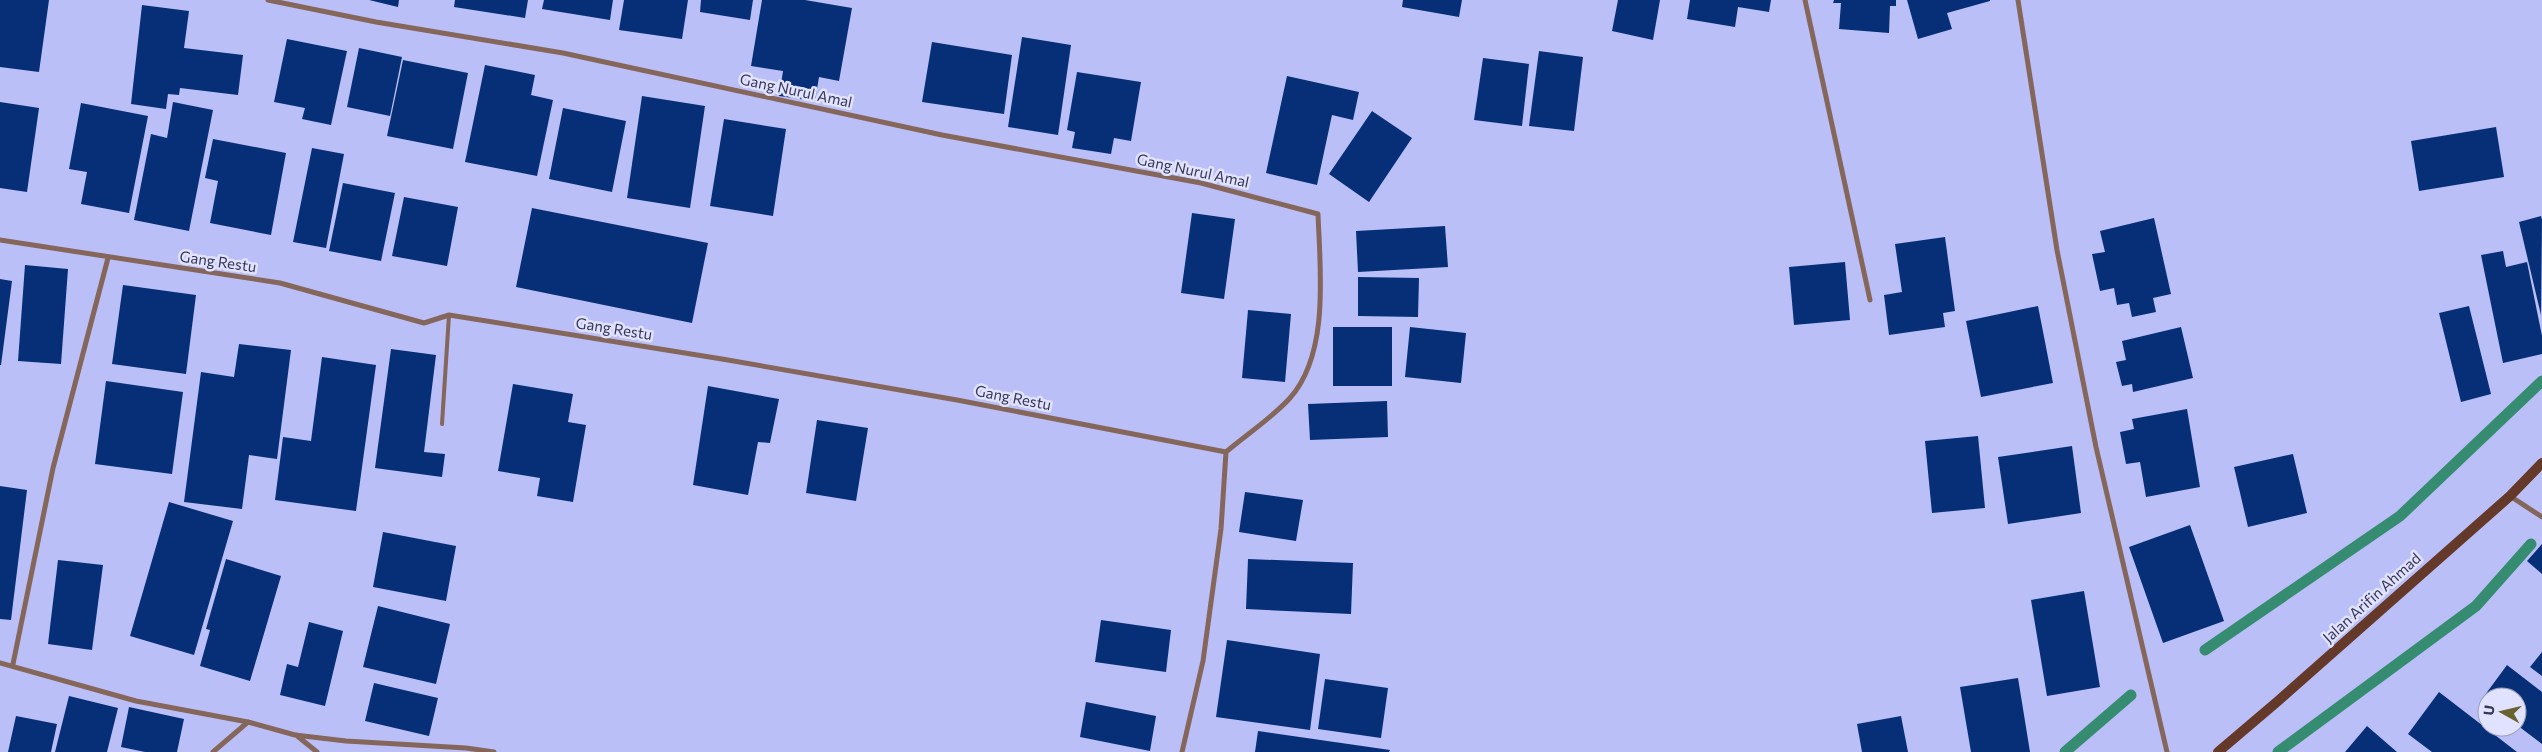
<svg xmlns="http://www.w3.org/2000/svg" width="2542" height="752" viewBox="0 0 2542 752" font-family="Commissioner,sans-serif">
	<style>
		.lines { fill: none; stroke-linecap: round; stroke-linejoin: round }
		.stream { stroke: #358c71; stroke-width: 11 }
		.building { fill: #062f78 }
		.lane { stroke: #85665a; stroke-width: 4 }
		.street { stroke: #85665a; stroke-width: 5 }
		.secondary { stroke: #643929; stroke-width: 10 }
		.labels { text-anchor: middle; stroke-width: 5; stroke-linejoin: round; paint-order: stroke }
		.street-label { font-size: 15px; fill: #353753; stroke: #e0e2ff }
	</style>
	<rect width="100%" height="100%" fill="#bbbff7"/>
	<g class="lines">
		<path class="stream" d="M 2205,650 L 2400,516 L 2542,381
			M 2065,752 L 2131,695
			M 2278,752 L 2476,606 L 2531,544"/>
	</g>
	<path class="building" d="M 0,0 L 49,0 L 39,72 L 0,67 Z
		M 369,0 L 399,0 L 398,7 Z
		M 455,0 L 528,0 L 525,18 L 454,7 Z
		M 544,0 L 613,0 L 610,20 L 542,9 Z
		M 624,0 L 688,0 L 682,39 L 619,30 Z
		M 701,0 L 753,0 L 750,20 L 700,12 Z
		M 762,0 L 805,0 L 852,8 L 839,81 L 819,77 L 815,101 L 779,96 L 783,71 L 751,66 Z
		M 1403,0 L 1462,0 L 1459,17 L 1402,7 Z
		M 1618,0 L 1660,0 L 1653,40 L 1612,31 Z
		M 1690,0 L 1771,0 L 1769,12 L 1738,7 L 1735,27 L 1687,19 Z
		M 1834,0 L 1896,0 L 1896,6 L 1890,6 L 1889,33 L 1839,29 L 1841,3 L 1833,3 Z
		M 1907,0 L 1990,0 L 1990,1 L 1947,13 L 1952,29 L 1918,39 Z
		M 142,5 L 189,11 L 184,48 L 243,55 L 238,95 L 180,88 L 179,95 L 168,94 L 166,109 L 131,104 Z
		M 1022,37 L 1071,45 L 1058,135 L 1008,127 Z
		M 287,39 L 347,51 L 331,125 L 302,119 L 305,108 L 274,102 Z
		M 932,42 L 1012,55 L 1004,114 L 922,102 Z
		M 359,48 L 402,57 L 390,116 L 347,107 Z
		M 1539,51 L 1583,57 L 1574,131 L 1529,126 Z
		M 1483,58 L 1529,64 L 1522,126 L 1474,120 Z
		M 403,60 L 468,73 L 453,149 L 387,136 Z
		M 485,65 L 535,75 L 531,95 L 553,100 L 537,176 L 465,162 Z
		M 1077,72 L 1141,82 L 1131,141 L 1114,138 L 1111,154 L 1072,148 L 1075,132 L 1067,130 Z
		M 1287,76 L 1359,92 L 1353,120 L 1332,115 L 1317,185 L 1266,173 Z
		M 642,96 L 705,106 L 690,208 L 627,198 Z
		M 0,102 L 39,108 L 27,192 L 0,188 Z
		M 173,102 L 213,110 L 189,231 L 134,220 L 151,134 L 167,138 Z
		M 81,103 L 148,116 L 129,213 L 81,204 L 87,172 L 69,169 Z
		M 563,108 L 626,121 L 612,192 L 549,179 Z
		M 1372,111 L 1412,138 L 1369,202 L 1329,174 Z
		M 724,119 L 786,129 L 773,216 L 710,206 Z
		M 2496,127 L 2504,177 L 2419,191 L 2411,141 Z
		M 213,139 L 286,153 L 271,235 L 210,223 L 218,181 L 205,178 Z
		M 312,148 L 344,154 L 326,248 L 293,242 Z
		M 343,183 L 395,193 L 381,261 L 329,251 Z
		M 404,197 L 458,207 L 447,266 L 392,256 Z
		M 532,208 L 708,243 L 692,323 L 516,287 Z
		M 1192,213 L 1235,219 L 1224,299 L 1181,293 Z
		M 2541,216 L 2542,220 L 2541,315 L 2519,222 Z
		M 2154,218 L 2171,294 L 2153,298 L 2156,312 L 2132,317 L 2129,303 L 2117,305 L 2114,288 L 2100,291 L 2092,254 L 2105,252 L 2100,231 Z
		M 1445,226 L 1448,267 L 1358,272 L 1356,231 Z
		M 1945,237 L 1955,311 L 1943,313 L 1945,327 L 1889,335 L 1884,295 L 1902,292 L 1895,244 Z
		M 2503,251 L 2506,267 L 2527,262 L 2542,336 L 2542,354 L 2503,363 L 2481,255 Z
		M 1845,262 L 1850,320 L 1794,325 L 1789,267 Z
		M 25,265 L 68,269 L 61,364 L 18,361 Z
		M 1358,277 L 1419,278 L 1418,317 L 1358,316 Z
		M 0,279 L 12,281 L 1,365 L 0,365 Z
		M 123,285 L 196,295 L 186,374 L 112,364 Z
		M 2038,306 L 2053,383 L 1981,397 L 1966,321 Z
		M 2469,306 L 2491,394 L 2461,402 L 2439,313 Z
		M 1248,310 L 1291,314 L 1285,382 L 1242,378 Z
		M 1333,327 L 1392,327 L 1392,386 L 1333,386 Z
		M 1410,327 L 1466,333 L 1461,383 L 1405,377 Z
		M 2181,327 L 2193,378 L 2133,392 L 2132,384 L 2122,386 L 2116,362 L 2126,360 L 2122,341 Z
		M 239,344 L 291,350 L 277,459 L 249,455 L 242,509 L 184,502 L 201,372 L 234,377 Z
		M 391,349 L 436,355 L 424,452 L 445,454 L 442,477 L 375,468 Z
		M 322,357 L 376,365 L 356,511 L 275,500 L 283,437 L 311,441 Z
		M 106,381 L 183,392 L 172,474 L 95,464 Z
		M 513,384 L 573,394 L 568,422 L 586,425 L 573,502 L 537,496 L 540,478 L 498,471 Z
		M 708,386 L 779,399 L 770,443 L 758,442 L 748,495 L 693,485 Z
		M 1387,401 L 1388,437 L 1310,440 L 1308,404 Z
		M 2187,409 L 2200,487 L 2146,497 L 2140,462 L 2126,464 L 2120,432 L 2134,429 L 2132,419 Z
		M 817,420 L 868,428 L 856,501 L 806,493 Z
		M 1978,436 L 1985,508 L 1932,513 L 1925,441 Z
		M 2072,446 L 2081,513 L 2008,524 L 1998,457 Z
		M 2293,454 L 2307,513 L 2248,527 L 2234,467 Z
		M 0,486 L 27,490 L 11,620 L 0,619 Z
		M 1245,492 L 1303,500 L 1296,541 L 1239,532 Z
		M 169,502 L 233,521 L 194,655 L 130,636 Z
		M 2190,525 L 2224,621 L 2163,643 L 2129,547 Z
		M 383,532 L 456,546 L 446,601 L 373,587 Z
		M 2542,544 L 2542,574 L 2527,561 Z
		M 226,559 L 281,576 L 250,681 L 200,666 L 210,630 L 206,629 Z
		M 1248,559 L 1353,563 L 1351,614 L 1246,609 Z
		M 58,560 L 103,565 L 92,650 L 48,644 Z
		M 2084,591 L 2100,687 L 2047,696 L 2031,600 Z
		M 378,606 L 450,624 L 436,684 L 363,667 Z
		M 1101,620 L 1171,630 L 1166,672 L 1095,662 Z
		M 309,622 L 343,631 L 325,706 L 280,695 L 287,664 L 298,667 Z
		M 1227,640 L 1320,654 L 1310,730 L 1216,717 Z
		M 2542,652 L 2542,676 L 2530,667 Z
		M 2507,665 L 2542,692 L 2542,744 L 2517,725 L 2517,697 L 2487,697 L 2487,703 L 2482,699 Z
		M 2018,678 L 2030,752 L 1971,752 L 1960,687 Z
		M 1325,679 L 1388,688 L 1381,738 L 1318,729 Z
		M 374,683 L 438,698 L 429,736 L 365,721 Z
		M 2439,692 L 2517,752 L 2432,752 L 2408,734 Z
		M 69,696 L 118,708 L 107,752 L 55,752 Z
		M 1086,702 L 1156,716 L 1150,751 L 1080,737 Z
		M 129,707 L 184,719 L 177,752 L 145,752 L 121,747 Z
		M 16,716 L 57,724 L 51,752 L 8,752 Z
		M 1901,716 L 1908,752 L 1862,752 L 1857,724 Z
		M 2367,726 L 2397,752 L 2345,752 Z
		M 1258,731 L 1390,750 L 1389,752 L 1255,752 Z"/>
	<g class="lines">
		<path class="lane" d="M 442,424 L 449,315"/>
		<path class="street" d="M 268,0 L 376,22 L 563,53 L 942,135 L 1201,183 L 1318,214 C 1320,269 1330,353 1290,398 C 1273,417 1246,435 1226,452 L 1221,529 L 1203,661 L 1182,752
			M 1805,0 L 1870,300
			M 2018,0 L 2057,250 L 2096,447 L 2167,752
			M 0,240 L 280,283 L 424,323 L 449,315 L 722,359 L 957,400 L 1226,452
			M 2510,496 L 2542,517
			M 0,663 L 136,701 L 248,722 L 295,735 L 346,741 L 466,748 L 494,752
			M 13,664 L 53,468 L 108,258
			M 296,735 L 317,752
			M 213,752 L 248,722"/>
		<path class="secondary" d="M 2218,752 L 2278,701 L 2510,496 L 2542,463"/>
	</g>
	<g class="labels">
		<g class="street-label">
			<text transform="translate(796 91) rotate(12)" y="5">Gang Nurul Amal</text>
			<text transform="translate(1193 171) rotate(12)" y="5">Gang Nurul Amal</text>
			<text transform="translate(218 262) rotate(8)" y="5">Gang Restu</text>
			<text transform="translate(614 329) rotate(9)" y="5">Gang Restu</text>
			<text transform="translate(1013 398) rotate(11)" y="5">Gang Restu</text>
			<text transform="translate(2372 598) rotate(-42)" y="5">Jalan Arifin Ahmad</text>
		</g>
	</g>
	<g transform="translate(2502 712) rotate(278)"><circle r="24" fill="#e0e2ff" stroke="#9c9eba"/>
	<path d="M0-4L9 19L0 12L-9 19Z" fill="#69622e"/>
	<text y="-8" font-size="14" font-weight="bold" text-anchor="middle" fill="#353753">U</text>
	</g>
</svg>
